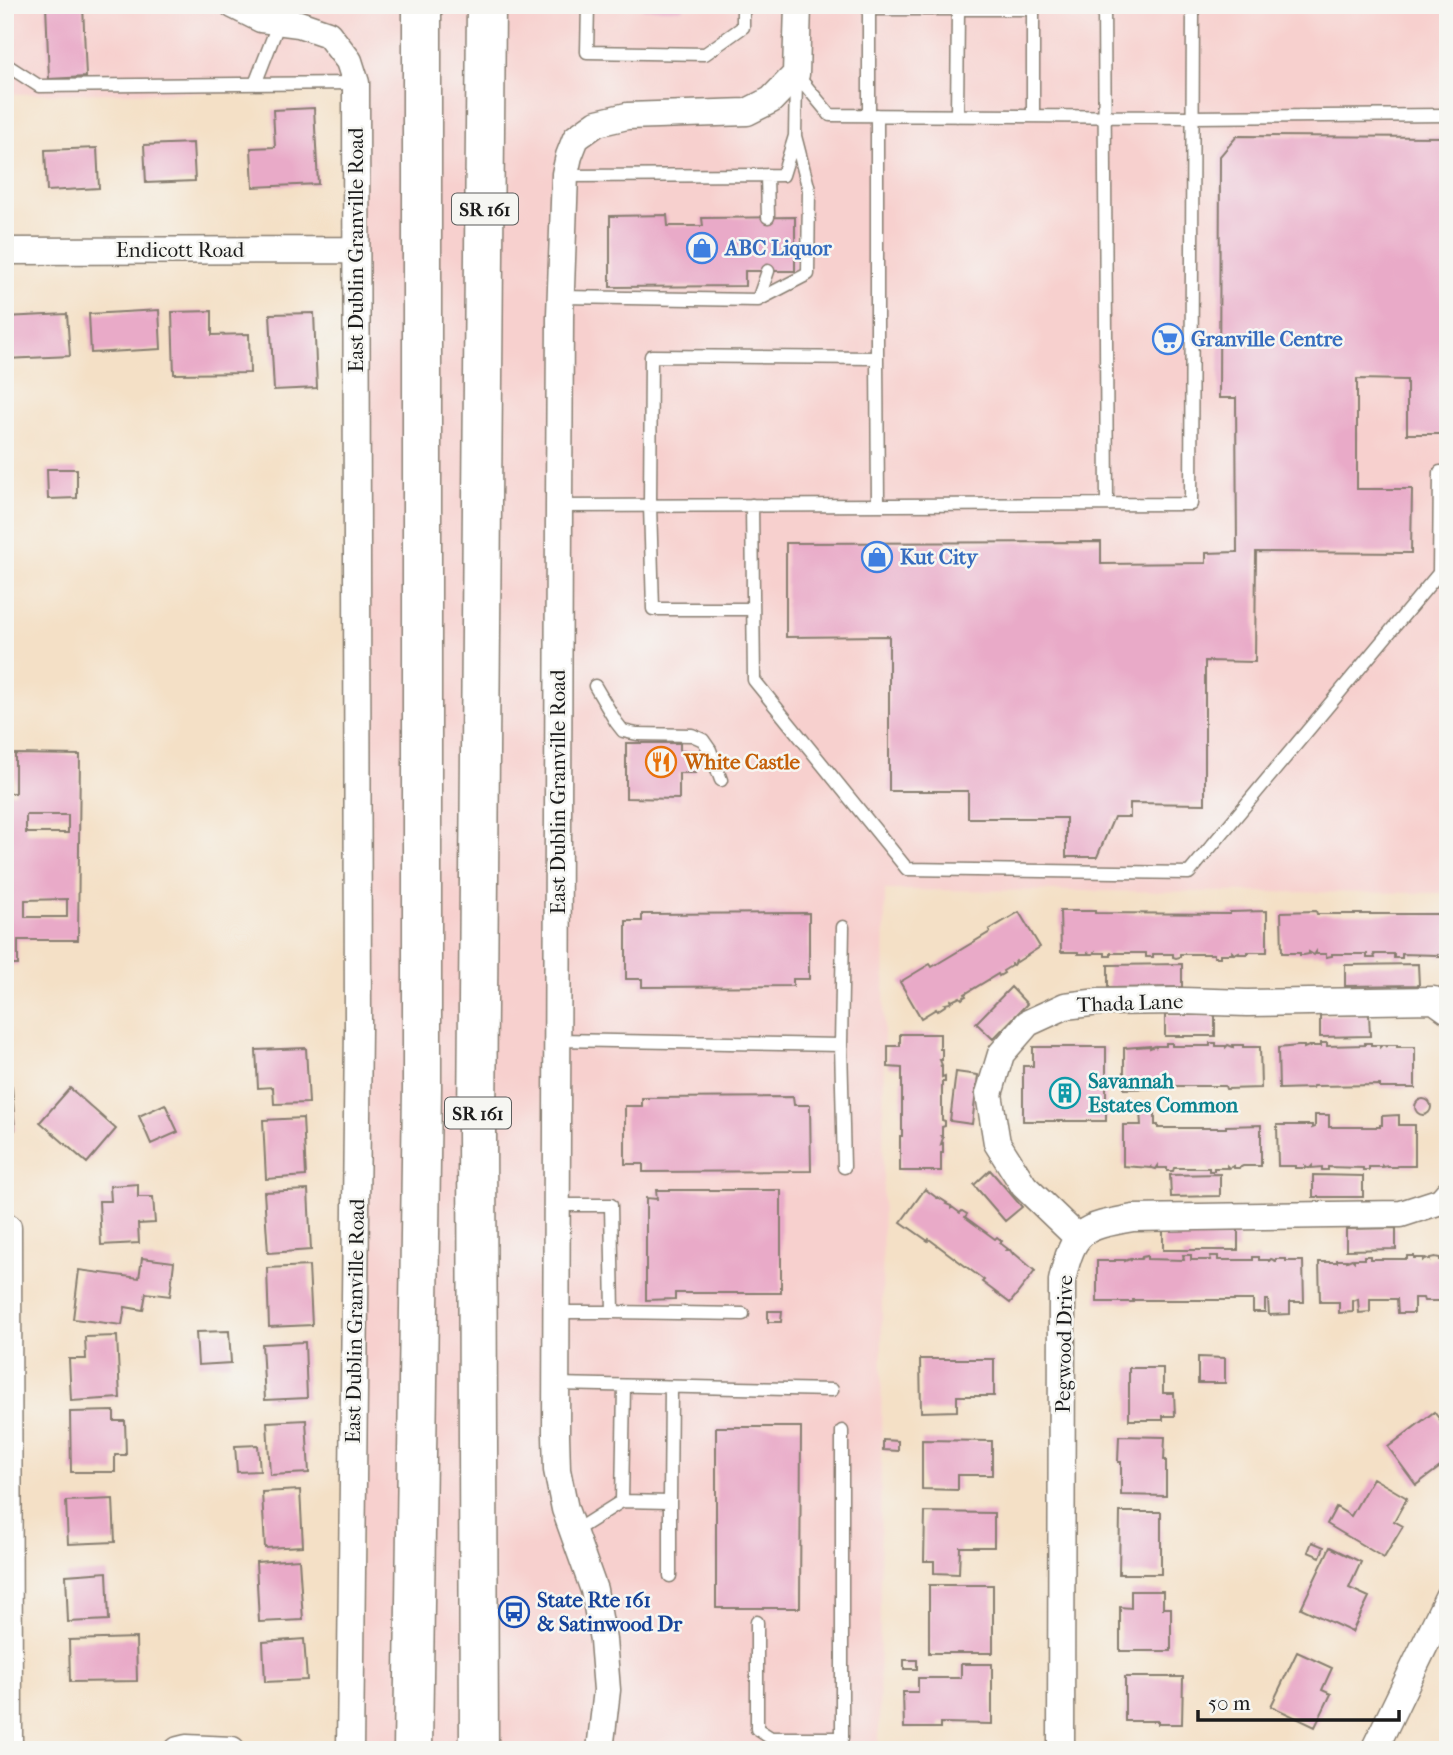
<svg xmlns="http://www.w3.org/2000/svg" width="1453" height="1755" viewBox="0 0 1453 1755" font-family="'IM FELL French Canon',serif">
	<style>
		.built { fill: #f7d0ce }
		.building { fill: #e9aac8; fill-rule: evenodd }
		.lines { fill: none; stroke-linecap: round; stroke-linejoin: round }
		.service-casing { stroke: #887e71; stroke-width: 15 }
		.minor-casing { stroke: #887e71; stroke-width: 29 }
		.primary-casing { stroke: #887e71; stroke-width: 41 }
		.service { stroke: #fff; stroke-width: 12 }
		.minor { stroke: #fff; stroke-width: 26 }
		.primary { stroke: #fff; stroke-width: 38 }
		.labels { text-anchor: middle; stroke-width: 5; stroke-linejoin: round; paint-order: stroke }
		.shield { fill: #f6f6f2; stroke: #5d5d5c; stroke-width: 2 }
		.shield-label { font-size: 19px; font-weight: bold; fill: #1c1c1c }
		.shop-label { font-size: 21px; font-weight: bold; fill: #366cbe; stroke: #f6f6f2; text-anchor: start }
		.street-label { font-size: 21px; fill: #1c1c1c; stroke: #f6f6f2 }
		.food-label { font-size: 21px; font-weight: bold; fill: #c56008; stroke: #f6f6f2; text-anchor: start }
		.culture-label { font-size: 21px; font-weight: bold; fill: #0d838f; stroke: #f6f6f2; text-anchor: start }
		.transit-label { font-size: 21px; font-weight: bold; fill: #164399; stroke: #f6f6f2; text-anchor: start }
	</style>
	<rect width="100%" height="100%" fill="#f6f6f2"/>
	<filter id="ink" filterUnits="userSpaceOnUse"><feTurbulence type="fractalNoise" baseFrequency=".0143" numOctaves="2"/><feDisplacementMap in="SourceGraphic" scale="14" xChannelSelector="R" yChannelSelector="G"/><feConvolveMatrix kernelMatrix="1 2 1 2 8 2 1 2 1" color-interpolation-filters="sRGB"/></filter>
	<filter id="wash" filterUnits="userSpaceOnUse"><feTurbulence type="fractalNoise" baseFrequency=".00686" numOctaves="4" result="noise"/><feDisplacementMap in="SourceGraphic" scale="28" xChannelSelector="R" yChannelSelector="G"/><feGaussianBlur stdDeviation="1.57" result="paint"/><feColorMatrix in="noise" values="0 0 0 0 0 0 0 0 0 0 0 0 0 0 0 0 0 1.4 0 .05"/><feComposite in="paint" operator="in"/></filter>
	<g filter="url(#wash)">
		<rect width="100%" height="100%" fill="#f4e0c6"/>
		<path class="built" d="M 5,5 L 1448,5 L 1448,893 L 885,890 L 879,1750 L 362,1750 L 355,91 L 5,94 Z"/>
		<g id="blocks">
			<path class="building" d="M 46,5 L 83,5 L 86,77 L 49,79 Z
				M 642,5 L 684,5 L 684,9 L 642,9 Z
				M 314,108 L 318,184 L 253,187 L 251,148 L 275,147 L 273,110 Z
				M 1237,136 L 1448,137 L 1448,434 L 1407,434 L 1407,380 L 1357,379 L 1357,489 L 1412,489 L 1411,553 L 1256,552 L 1255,662 L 1205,661 L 1205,804 L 1130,803 L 1130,817 L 1114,817 L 1097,857 L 1066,857 L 1066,818 L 968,818 L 968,791 L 889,791 L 889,636 L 786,637 L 786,543 L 1101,542 L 1101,564 L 1206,563 L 1206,553 L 1237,552 L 1236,398 L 1219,398 L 1220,156 Z
				M 193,143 L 195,181 L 146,183 L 144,145 Z
				M 97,148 L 99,188 L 47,191 L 45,150 Z
				M 667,215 L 668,226 L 703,226 L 702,218 L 795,217 L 795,271 L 745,271 L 745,286 L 610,287 L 610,216 Z
				M 159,310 L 161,349 L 91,353 L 89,314 Z
				M 212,311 L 212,335 L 249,334 L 250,373 L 174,374 L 172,312 Z
				M 314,313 L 317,388 L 274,390 L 270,314 Z
				M 67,314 L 70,356 L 6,359 L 5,317 Z
				M 47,469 L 77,469 L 77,498 L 48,499 Z
				M 626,743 L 680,743 L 680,751 L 696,751 L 696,773 L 679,773 L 679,799 L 626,798 Z
				M 15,754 L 80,755 L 78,940 L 18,940 L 18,965 L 5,965 L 5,793 L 15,793 ZM 26,815 L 68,815 L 68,833 L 26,833 ZM 67,899 L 67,917 L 25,917 L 25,900 Z
				M 1060,911 L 1095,911 L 1095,913 L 1230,914 L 1230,912 L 1267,911 L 1267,952 L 1248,952 L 1248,954 L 1239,954 L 1239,952 L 1234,954 L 1232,952 L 1232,954 L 1220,954 L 1220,957 L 1214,957 L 1214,954 L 1180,954 L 1180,957 L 1176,958 L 1173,957 L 1173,954 L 1153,954 L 1153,957 L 1146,957 L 1146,953 L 1111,953 L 1111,956 L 1105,956 L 1105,953 L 1095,953 L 1095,952 L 1093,954 L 1089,954 L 1088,952 L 1088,954 L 1078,954 L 1078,952 L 1061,952 Z
				M 1316,911 L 1317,914 L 1448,914 L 1448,954 L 1444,954 L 1443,957 L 1438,957 L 1438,955 L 1402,954 L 1402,958 L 1394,958 L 1394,954 L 1374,954 L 1375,958 L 1367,958 L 1367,954 L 1332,954 L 1332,956 L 1326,957 L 1326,954 L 1316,954 L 1316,952 L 1314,955 L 1309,952 L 1309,954 L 1304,955 L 1300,955 L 1300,953 L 1282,953 L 1281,912 Z
				M 1019,912 L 1040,947 L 1017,962 L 1016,961 L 1013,965 L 1011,964 L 1011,966 L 1003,971 L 1004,973 L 999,976 L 998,974 L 965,994 L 966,996 L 964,997 L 962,999 L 960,997 L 952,1001 L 951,1000 L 950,1003 L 945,1004 L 946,1005 L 937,1011 L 936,1009 L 921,1018 L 900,982 L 930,964 L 932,967 L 990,932 L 989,930 Z
				M 809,913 L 809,979 L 793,979 L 793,986 L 642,987 L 642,979 L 626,979 L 626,921 L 642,921 L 642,914 Z
				M 1182,964 L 1182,987 L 1108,988 L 1108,965 Z
				M 1418,964 L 1419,985 L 1345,986 L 1345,965 Z
				M 1011,987 L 1027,1004 L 993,1039 L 976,1023 Z
				M 1369,1014 L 1370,1036 L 1320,1037 L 1320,1015 Z
				M 1165,1015 L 1215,1015 L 1215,1036 L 1165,1036 Z
				M 900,1034 L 940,1034 L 940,1049 L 942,1049 L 942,1060 L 940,1060 L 942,1065 L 940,1066 L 942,1066 L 942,1077 L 945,1076 L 945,1082 L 942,1082 L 942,1120 L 945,1121 L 945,1126 L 942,1127 L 942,1136 L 941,1136 L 943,1138 L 941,1144 L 943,1143 L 943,1153 L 941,1153 L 941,1171 L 900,1171 L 900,1136 L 902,1136 L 902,1068 L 888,1067 L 888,1046 L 900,1046 Z
				M 1166,1043 L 1172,1043 L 1172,1046 L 1210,1046 L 1210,1043 L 1216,1043 L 1216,1046 L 1226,1046 L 1226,1047 L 1228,1045 L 1233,1047 L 1233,1045 L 1243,1045 L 1243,1047 L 1260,1047 L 1261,1088 L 1226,1089 L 1225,1086 L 1158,1086 L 1158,1088 L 1124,1089 L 1124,1048 L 1150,1046 L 1150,1048 L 1155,1046 L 1156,1048 L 1156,1046 L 1166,1046 Z
				M 1321,1043 L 1327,1043 L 1327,1046 L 1365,1045 L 1365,1043 L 1371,1043 L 1371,1045 L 1380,1045 L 1380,1047 L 1382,1045 L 1386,1045 L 1387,1047 L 1387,1045 L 1397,1045 L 1397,1047 L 1415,1047 L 1415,1088 L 1380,1088 L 1380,1085 L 1313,1086 L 1312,1088 L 1279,1089 L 1278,1048 L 1298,1046 L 1304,1046 L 1304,1048 L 1309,1046 L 1311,1048 L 1310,1046 L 1321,1046 Z
				M 1033,1047 L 1106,1047 L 1106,1121 L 1023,1121 L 1023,1066 L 1033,1066 Z
				M 306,1048 L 309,1103 L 274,1104 L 273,1087 L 258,1088 L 256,1050 Z
				M 956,1072 L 978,1075 L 972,1124 L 950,1121 Z
				M 5,1087 L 12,1087 L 15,1130 L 5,1131 Z
				M 70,1088 L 116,1129 L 87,1163 L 40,1122 Z
				M 793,1097 L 794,1105 L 810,1105 L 811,1171 L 643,1172 L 643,1164 L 625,1164 L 625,1106 L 642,1106 L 642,1098 Z
				M1415 1107a8 8 0 1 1 16 0a8 8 0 1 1-16 0Z
				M 165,1104 L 178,1132 L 151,1144 L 139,1116 Z
				M 1140,1112 L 1155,1112 L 1155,1125 L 1158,1125 L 1158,1128 L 1226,1128 L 1226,1126 L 1261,1125 L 1261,1166 L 1243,1166 L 1239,1168 L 1234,1168 L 1234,1166 L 1229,1168 L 1227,1166 L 1227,1168 L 1214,1168 L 1214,1171 L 1209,1171 L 1209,1168 L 1174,1168 L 1173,1171 L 1167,1171 L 1167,1168 L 1158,1168 L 1158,1166 L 1156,1169 L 1152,1168 L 1151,1166 L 1151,1168 L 1123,1166 L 1123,1125 L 1141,1125 Z
				M 1315,1115 L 1329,1115 L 1329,1127 L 1380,1127 L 1380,1125 L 1382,1125 L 1382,1116 L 1399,1115 L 1399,1125 L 1415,1125 L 1415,1166 L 1398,1166 L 1397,1167 L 1388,1167 L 1388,1166 L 1383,1167 L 1382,1166 L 1382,1167 L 1369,1167 L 1369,1170 L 1363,1170 L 1363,1168 L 1328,1167 L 1328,1170 L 1322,1170 L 1322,1167 L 1312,1168 L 1312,1166 L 1310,1168 L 1307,1168 L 1305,1166 L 1305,1168 L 1295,1168 L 1295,1166 L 1278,1166 L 1277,1125 L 1312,1125 L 1312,1128 L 1315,1127 Z
				M 303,1118 L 306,1176 L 266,1179 L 263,1120 Z
				M 990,1170 L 1022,1207 L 1005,1221 L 974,1185 Z
				M 1220,1174 L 1220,1196 L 1171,1197 L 1170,1175 Z
				M 1313,1175 L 1363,1176 L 1363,1197 L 1313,1197 Z
				M 138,1184 L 138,1197 L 153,1197 L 155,1223 L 138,1224 L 139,1243 L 101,1245 L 99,1201 L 111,1201 L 110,1186 Z
				M 925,1189 L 937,1198 L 938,1197 L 947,1203 L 946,1204 L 951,1206 L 951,1208 L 952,1207 L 960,1213 L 962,1211 L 967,1214 L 965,1217 L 995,1239 L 997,1237 L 1002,1241 L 1000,1243 L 1008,1249 L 1007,1250 L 1010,1250 L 1013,1254 L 1014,1253 L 1035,1271 L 1010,1303 L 982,1282 L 984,1280 L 929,1239 L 928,1241 L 901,1222 Z
				M 308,1190 L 311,1250 L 268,1253 L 264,1192 Z
				M 656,1190 L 781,1190 L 781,1293 L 675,1293 L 675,1299 L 646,1300 L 646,1198 L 657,1199 Z
				M 1396,1228 L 1396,1249 L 1346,1250 L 1346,1229 Z
				M 1163,1229 L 1238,1229 L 1238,1250 L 1163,1250 Z
				M 1183,1255 L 1191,1255 L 1191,1260 L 1211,1260 L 1210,1256 L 1218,1256 L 1218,1260 L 1253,1260 L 1253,1257 L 1259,1257 L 1259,1260 L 1269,1260 L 1269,1261 L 1271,1259 L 1276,1261 L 1276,1259 L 1286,1259 L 1286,1261 L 1303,1261 L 1304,1302 L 1290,1302 L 1290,1314 L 1269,1315 L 1268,1300 L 1265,1300 L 1265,1312 L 1253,1312 L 1253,1300 L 1133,1300 L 1133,1302 L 1097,1302 L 1097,1261 L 1115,1261 L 1115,1260 L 1125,1260 L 1125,1261 L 1130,1259 L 1131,1261 L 1131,1259 L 1141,1259 L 1142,1257 L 1147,1256 L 1147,1259 L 1184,1260 Z
				M 1364,1256 L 1370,1256 L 1370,1259 L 1407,1259 L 1407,1256 L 1414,1256 L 1414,1258 L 1423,1258 L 1423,1260 L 1425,1258 L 1430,1260 L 1430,1258 L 1435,1257 L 1440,1258 L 1440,1260 L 1448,1259 L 1448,1301 L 1424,1301 L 1423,1298 L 1414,1298 L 1414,1313 L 1398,1313 L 1397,1299 L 1370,1299 L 1370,1312 L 1359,1313 L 1358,1299 L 1353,1301 L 1353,1312 L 1339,1313 L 1339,1302 L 1320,1302 L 1319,1262 L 1337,1262 L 1337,1260 L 1347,1260 L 1347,1261 L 1352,1259 L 1354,1261 L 1354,1259 L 1364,1259 Z
				M 142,1258 L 174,1262 L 170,1296 L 146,1293 L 143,1310 L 125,1307 L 122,1325 L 73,1319 L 79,1270 L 139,1278 Z
				M 309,1266 L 312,1325 L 269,1327 L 267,1268 Z
				M 768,1311 L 782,1311 L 781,1322 L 768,1322 Z
				M 229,1331 L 231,1363 L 198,1365 L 196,1332 Z
				M 117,1336 L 120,1398 L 71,1401 L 69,1359 L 86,1359 L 85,1337 Z
				M 305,1342 L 307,1398 L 265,1400 L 262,1344 Z
				M 1198,1357 L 1225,1358 L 1225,1383 L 1198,1383 Z
				M 920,1359 L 994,1359 L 994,1396 L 957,1396 L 957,1411 L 921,1412 Z
				M 1129,1368 L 1163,1368 L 1163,1393 L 1174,1393 L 1175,1416 L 1163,1416 L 1163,1420 L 1129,1420 Z
				M 114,1411 L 114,1421 L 125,1421 L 126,1455 L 115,1455 L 115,1472 L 71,1472 L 70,1412 Z
				M 1434,1412 L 1448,1430 L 1448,1461 L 1416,1485 L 1388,1447 Z
				M 306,1420 L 309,1473 L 270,1475 L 267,1422 Z
				M 716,1427 L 801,1427 L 800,1608 L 716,1608 Z
				M 1119,1436 L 1165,1437 L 1164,1460 L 1166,1460 L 1166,1496 L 1121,1495 L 1121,1462 L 1118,1462 Z
				M 883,1440 L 898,1441 L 898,1451 L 883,1450 Z
				M 922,1440 L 992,1441 L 992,1475 L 958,1475 L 958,1490 L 922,1489 Z
				M 258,1445 L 260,1471 L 237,1472 L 235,1446 Z
				M 1373,1478 L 1407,1498 L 1394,1521 L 1403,1526 L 1384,1558 L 1327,1524 L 1336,1507 L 1351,1516 Z
				M 300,1490 L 303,1546 L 265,1548 L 262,1492 Z
				M 113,1499 L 115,1542 L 68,1544 L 66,1501 Z
				M 925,1512 L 994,1513 L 994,1547 L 960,1547 L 959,1574 L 934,1573 L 934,1561 L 924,1561 Z
				M 1120,1512 L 1161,1512 L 1161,1574 L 1119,1574 Z
				M 1312,1542 L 1324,1547 L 1320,1557 L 1308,1552 Z
				M 1330,1547 L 1361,1562 L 1349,1588 L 1369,1597 L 1352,1632 L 1301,1608 Z
				M 299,1559 L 303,1620 L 259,1622 L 256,1562 Z
				M 107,1572 L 109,1620 L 68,1622 L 66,1575 Z
				M 929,1585 L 993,1585 L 993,1653 L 929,1653 Z
				M 1131,1591 L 1163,1591 L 1163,1608 L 1171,1608 L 1171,1651 L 1120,1651 L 1120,1607 L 1131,1608 Z
				M 136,1638 L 137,1681 L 70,1682 L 69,1640 Z
				M 304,1639 L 307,1680 L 265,1682 L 263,1642 Z
				M 1297,1652 L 1332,1668 L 1322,1690 L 1331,1694 L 1315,1727 L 1271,1706 Z
				M 904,1660 L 917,1660 L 917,1669 L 904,1669 Z
				M 961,1664 L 992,1664 L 992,1724 L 940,1723 L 940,1728 L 904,1728 L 903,1692 L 918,1692 L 918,1678 L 961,1678 Z
				M 1125,1677 L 1183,1677 L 1182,1724 L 1158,1724 L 1158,1721 L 1125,1721 Z"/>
		</g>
	</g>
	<g filter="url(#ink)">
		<use href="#blocks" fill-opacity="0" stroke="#887e71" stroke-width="2"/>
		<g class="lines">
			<g class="service-casing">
				<path id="service" d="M 588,5 L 587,52 L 705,54 L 743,27 L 743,5
					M 869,5 L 869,115
					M 1104,5 L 1107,504
					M 869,9 L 1033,9 L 1033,5
					M 5,64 L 39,86 L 356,83
					M 796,74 L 830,115 L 1192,117 L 1448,115
					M 255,84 L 279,22
					M 957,116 L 958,9
					M 1033,116 L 1033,9
					M 767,175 L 768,217
					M 565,176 L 783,175 L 795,136
					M 561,297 L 758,300 L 768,271
					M 758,300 L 808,274 L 809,190 L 795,136 L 796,78
					M 877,358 L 878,504
					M 752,505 L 754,680 L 907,869 L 1189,873 L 1439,573 L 1440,472 L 1448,472
					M 559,506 L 1191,504 L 1193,5
					M 753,609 L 653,609 L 650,505 L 651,356 L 877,358 L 877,115
					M 595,686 L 616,722 L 623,731 L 637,734 L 692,735 L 703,740 L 710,750 L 721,780
					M 558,1040 L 841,1045 L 844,1167
					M 841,1045 L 843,927
					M 557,1205 L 611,1205 L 613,1312 L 557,1312
					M 613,1312 L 743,1314
					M 556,1384 L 832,1390
					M 622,1501 L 624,1386
					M 670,1502 L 671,1387
					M 573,1532 L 622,1501 L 670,1502 L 670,1576
					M 757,1622 L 757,1729 L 771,1738 L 842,1738 L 842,1431"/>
			</g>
			<g class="minor-casing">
				<path id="minor" d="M 233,5 L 261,19 L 299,24 L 328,34 L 349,61 L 356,83 L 358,1028 L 350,1750
					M 5,251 L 355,250
					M 8,1227 L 9,1750
					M 1077,1237 L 1024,1186 L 997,1143 L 989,1094 L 1001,1054 L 1028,1023 L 1065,1006 L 1099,1002 L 1182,1001 L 1247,1003 L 1434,1000 L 1448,1010
					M 178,1750 L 186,1748 L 232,1750
					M 600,1750 L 607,1690 L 603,1640 L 594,1590 L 565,1509 L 557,1470 L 556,1435 L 559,506 L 560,316 L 565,174 L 569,156 L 576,138 L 597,123 L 627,116 L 747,112 L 771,100 L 796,74 L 798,5
					M 1061,1750 L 1062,1281 C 1073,1229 1083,1227 1133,1218 L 1401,1214 L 1441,1201 L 1448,1193
					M 1374,1750 L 1448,1597"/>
			</g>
			<g class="primary-casing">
				<path id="primary" d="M 413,1750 L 422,1087 L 422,5
					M 479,1750 L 477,1126 L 486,5"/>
			</g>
			<use href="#service" class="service"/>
			<use href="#minor" class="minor"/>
			<use href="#primary" class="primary"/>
		</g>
	</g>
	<defs>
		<g id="shop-ring" transform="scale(1.575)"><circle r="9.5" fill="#f6f6f2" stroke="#3f7fe0" stroke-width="1.5"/><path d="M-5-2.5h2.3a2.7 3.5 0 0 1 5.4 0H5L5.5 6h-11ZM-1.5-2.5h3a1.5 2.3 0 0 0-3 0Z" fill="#3f7fe0"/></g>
		<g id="supermarket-ring" transform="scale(1.575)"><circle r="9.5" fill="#f6f6f2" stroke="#3f7fe0" stroke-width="1.5"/><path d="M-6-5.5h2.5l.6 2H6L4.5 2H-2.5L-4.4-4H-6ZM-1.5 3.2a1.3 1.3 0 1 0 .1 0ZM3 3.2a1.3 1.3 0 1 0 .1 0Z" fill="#3f7fe0"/></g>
		<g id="restaurant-ring" transform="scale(1.575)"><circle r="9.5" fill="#f6f6f2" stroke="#e8710a" stroke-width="1.5"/><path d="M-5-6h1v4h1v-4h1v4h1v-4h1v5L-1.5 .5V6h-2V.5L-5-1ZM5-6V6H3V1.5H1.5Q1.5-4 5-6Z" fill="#e8710a"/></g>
		<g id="building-ring" transform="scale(1.575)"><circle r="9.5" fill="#f6f6f2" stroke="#0f9aa8" stroke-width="1.5"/><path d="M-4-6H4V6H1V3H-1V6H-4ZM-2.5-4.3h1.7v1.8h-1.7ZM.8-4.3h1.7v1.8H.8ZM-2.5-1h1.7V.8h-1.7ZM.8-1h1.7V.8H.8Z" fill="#0f9aa8"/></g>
		<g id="bus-ring" transform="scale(1.575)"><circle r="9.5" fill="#f6f6f2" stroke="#1a4fb4" stroke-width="1.5"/><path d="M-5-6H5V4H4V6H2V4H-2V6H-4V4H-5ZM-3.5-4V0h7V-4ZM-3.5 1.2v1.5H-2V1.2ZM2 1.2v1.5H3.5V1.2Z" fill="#1a4fb4"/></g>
	</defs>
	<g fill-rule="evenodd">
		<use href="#shop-ring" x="702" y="248"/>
		<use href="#supermarket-ring" x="1168" y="339"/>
		<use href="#shop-ring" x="877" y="557"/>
		<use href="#restaurant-ring" x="661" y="762"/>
		<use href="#building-ring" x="1065" y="1093"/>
		<use href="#bus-ring" x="514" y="1612"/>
	</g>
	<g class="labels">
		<g class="shield">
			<rect x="452" y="193.5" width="66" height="31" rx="5"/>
			<rect x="445" y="1097.5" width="66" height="31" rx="5"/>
		</g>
		<g class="shield-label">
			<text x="485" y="216">SR 161</text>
			<text x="478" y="1120">SR 161</text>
		</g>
		<g class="shop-label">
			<text x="725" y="255">ABC Liquor</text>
			<text x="1191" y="346">Granville Centre</text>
			<text x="900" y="564">Kut City</text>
		</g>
		<g class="street-label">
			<text x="180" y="257">Endicott Road</text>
			<text transform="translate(356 250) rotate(-90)" y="7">East Dublin Granville Road</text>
			<text transform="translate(558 792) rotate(-90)" y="7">East Dublin Granville Road</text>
			<text transform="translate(1130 1003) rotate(-2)" y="7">Thada Lane</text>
			<text transform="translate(355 1321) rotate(-89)" y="7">East Dublin Granville Road</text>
			<text transform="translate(1064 1344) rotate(-89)" y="7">Pegwood Drive</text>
		</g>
		<g class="food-label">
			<text x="684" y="769">White Castle</text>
		</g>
		<g class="culture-label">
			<text x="1088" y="1088">Savannah<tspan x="1088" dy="24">Estates Common</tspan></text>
		</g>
		<g class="transit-label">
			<text x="537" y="1607">State Rte 161<tspan x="537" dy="24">&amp; Satinwood Dr</tspan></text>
		</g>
	</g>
	<rect width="1453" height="1755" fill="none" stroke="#f6f6f2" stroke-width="28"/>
	<path d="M1198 1710v10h201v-10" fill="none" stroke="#1c1c1c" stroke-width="3.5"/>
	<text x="1208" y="1710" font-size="21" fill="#1c1c1c" stroke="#f6f6f2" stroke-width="5" paint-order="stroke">50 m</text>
</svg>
